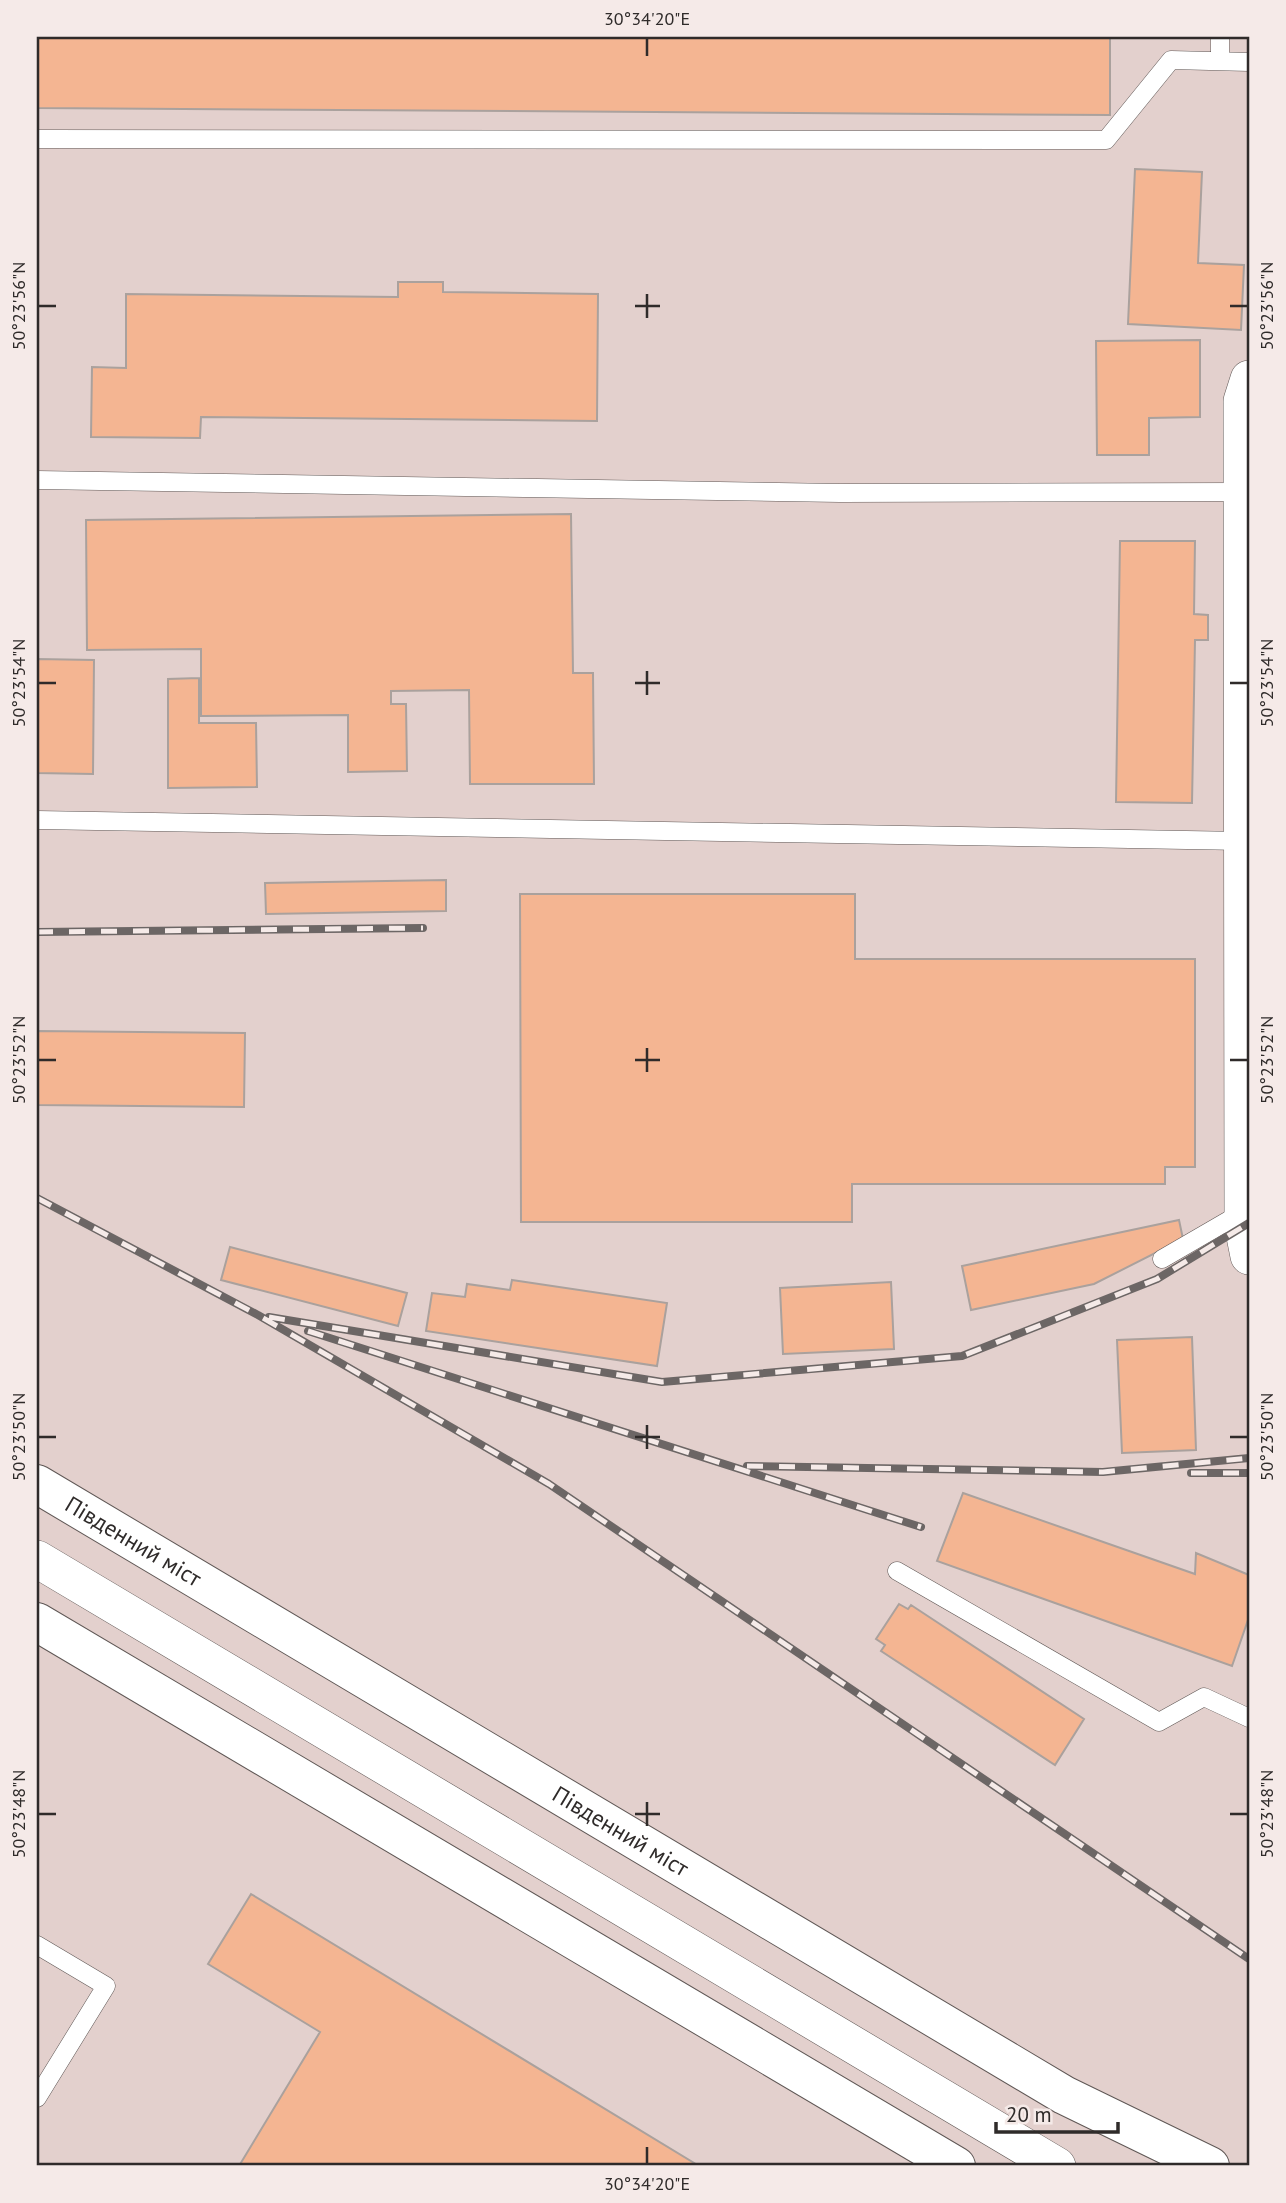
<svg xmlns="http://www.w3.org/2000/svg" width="1286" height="2203" viewBox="0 0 1286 2203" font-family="'PT Sans',sans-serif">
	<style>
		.built { fill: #e3d0cd }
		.building { fill: #f4b592; stroke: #aaa19d; stroke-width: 2 }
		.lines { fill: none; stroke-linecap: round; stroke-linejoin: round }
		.lane-casing { stroke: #605856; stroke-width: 19 }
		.street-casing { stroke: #605856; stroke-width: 38 }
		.highway-casing { stroke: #605856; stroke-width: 40 }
		.lane { stroke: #fff; stroke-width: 18 }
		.street { stroke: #fff; stroke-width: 37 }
		.highway { stroke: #fff; stroke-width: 38 }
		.rail-casing { stroke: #6c6665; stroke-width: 8 }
		.rail { stroke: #f5eae8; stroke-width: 5; stroke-dasharray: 16; stroke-linecap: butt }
		.ticks { fill: none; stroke: #2f2b2a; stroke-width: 2.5 }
		.labels { text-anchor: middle; stroke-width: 5; stroke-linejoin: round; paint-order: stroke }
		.street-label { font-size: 23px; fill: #2f2b2a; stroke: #f5eae8 }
		.neatline { fill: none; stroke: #2f2b2a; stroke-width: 2.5 }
		.ticks-label { font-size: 18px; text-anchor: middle; fill: #2f2b2a }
	</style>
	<rect width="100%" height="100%" fill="#e7dddb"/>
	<path class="built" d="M 37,37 L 1249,37 L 1249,2166 L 37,2166 Z"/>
	<path class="building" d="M 37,37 L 1110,37 L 1110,115 L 37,108 Z
		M 1135,169 L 1202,172 L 1198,263 L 1244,265 L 1241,330 L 1128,324 Z
		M 398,282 L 443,282 L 443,292 L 598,294 L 597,421 L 201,417 L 200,438 L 91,437 L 92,367 L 126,368 L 126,294 L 398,297 Z
		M 1200,340 L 1200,417 L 1149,418 L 1149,455 L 1097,455 L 1096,341 Z
		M 571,514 L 573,673 L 593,673 L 594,784 L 470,784 L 469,690 L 391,691 L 391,704 L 406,704 L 407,771 L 348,772 L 348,715 L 201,716 L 201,649 L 87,650 L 86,520 Z
		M 1120,541 L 1195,541 L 1194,614 L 1208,615 L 1208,640 L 1195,640 L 1192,803 L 1116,802 Z
		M 37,659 L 94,660 L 93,774 L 37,773 Z
		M 199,678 L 199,723 L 256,723 L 257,787 L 168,788 L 168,679 Z
		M 446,880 L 446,911 L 266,914 L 265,883 Z
		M 520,894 L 855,894 L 855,959 L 1195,959 L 1195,1167 L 1165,1167 L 1165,1184 L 852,1184 L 852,1222 L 521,1222 Z
		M 37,1031 L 245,1033 L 244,1107 L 37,1105 Z
		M 1179,1220 L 1183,1239 L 1094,1284 L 971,1310 L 962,1266 Z
		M 230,1247 L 407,1293 L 398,1326 L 221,1280 Z
		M 512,1280 L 667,1303 L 657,1366 L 426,1331 L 432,1293 L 465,1297 L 467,1284 L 510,1290 Z
		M 891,1282 L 894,1349 L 783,1354 L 780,1288 Z
		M 1192,1337 L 1196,1450 L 1122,1453 L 1117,1340 Z
		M 963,1493 L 1195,1574 L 1196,1553 L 1249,1575 L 1249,1617 L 1232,1666 L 937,1561 Z
		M 899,1604 L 908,1609 L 911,1605 L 1084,1719 L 1055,1765 L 881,1651 L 885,1645 L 876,1639 Z
		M 251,1894 L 699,2166 L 239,2166 L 320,2032 L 208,1964 Z"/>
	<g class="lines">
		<g class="lane-casing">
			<path id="lane" d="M 1220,61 L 1220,37
				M 37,139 L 1106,140 L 1171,60 L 1249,62
				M 37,480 L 840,493 L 1242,492
				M 37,820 L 1243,841
				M 1162,1259 L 1243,1212
				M 897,1571 L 1159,1722 L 1204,1697 L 1249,1718
				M 37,1945 L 106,1986 L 37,2098"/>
		</g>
		<g class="street-casing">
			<path id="street" d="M 1249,379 L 1242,401 L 1243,1226 L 1249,1256
				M 37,1559 L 1057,2166"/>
		</g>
		<g class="highway-casing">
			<g id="highway">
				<path id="s1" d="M 37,1484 L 1064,2095 L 1210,2166"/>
				<path d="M 37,1622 L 956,2166"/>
			</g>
		</g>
		<use href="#lane" class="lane"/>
		<use href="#street" class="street"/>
		<use href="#highway" class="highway"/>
		<g class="rail-casing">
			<path id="rail" d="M 37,932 L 423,928
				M 37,1198 L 258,1315 L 549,1484 L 1249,1959
				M 269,1317 L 662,1382 L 962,1356 L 1157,1279 L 1249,1223
				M 308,1331 L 921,1527
				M 747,1466 L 1103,1472 L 1249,1458
				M 1191,1473 L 1249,1473"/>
		</g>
		<use href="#rail" class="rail"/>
	</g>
	<path class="ticks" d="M 647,38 L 647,56M 647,294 L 647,318M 38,306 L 56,306M 635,306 L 660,306M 1230,306 L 1248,306M 647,671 L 647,695M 38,683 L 56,683M 635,683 L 660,683M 1230,683 L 1248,683M 647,1048 L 647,1072M 38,1060 L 56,1060M 635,1060 L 660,1060M 1230,1060 L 1248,1060M 647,1425 L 647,1449M 38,1437 L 56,1437M 635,1437 L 660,1437M 1230,1437 L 1248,1437M 647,1802 L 647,1826M 38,1814 L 56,1814M 635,1814 L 660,1814M 1230,1814 L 1248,1814M 647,2147 L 647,2164"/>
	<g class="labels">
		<g class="street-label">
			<text dy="8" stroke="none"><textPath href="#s1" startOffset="112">Південний міст</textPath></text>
			<text dy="8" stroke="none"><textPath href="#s1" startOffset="679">Південний міст</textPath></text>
		</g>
	</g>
	<rect width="1286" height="2203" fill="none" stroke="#f5eae8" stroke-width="77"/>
	<path d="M996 2122v10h122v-10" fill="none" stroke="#2f2b2a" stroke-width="3.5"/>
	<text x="1006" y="2122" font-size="21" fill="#2f2b2a" stroke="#f5eae8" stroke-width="5" paint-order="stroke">20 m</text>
	<rect x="38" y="38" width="1210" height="2126" class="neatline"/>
	<g class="ticks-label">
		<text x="647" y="25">30°34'20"E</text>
		<text transform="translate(19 306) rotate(-90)" y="6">50°23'56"N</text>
		<text transform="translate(1267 306) rotate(-90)" y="6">50°23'56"N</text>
		<text transform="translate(19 683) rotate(-90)" y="6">50°23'54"N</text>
		<text transform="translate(1267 683) rotate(-90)" y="6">50°23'54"N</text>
		<text transform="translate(19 1060) rotate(-90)" y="6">50°23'52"N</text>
		<text transform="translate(1267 1060) rotate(-90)" y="6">50°23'52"N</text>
		<text transform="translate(19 1437) rotate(-90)" y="6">50°23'50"N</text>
		<text transform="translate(1267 1437) rotate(-90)" y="6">50°23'50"N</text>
		<text transform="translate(19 1814) rotate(-90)" y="6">50°23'48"N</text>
		<text transform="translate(1267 1814) rotate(-90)" y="6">50°23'48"N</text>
		<text x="647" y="2190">30°34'20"E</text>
	</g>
</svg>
